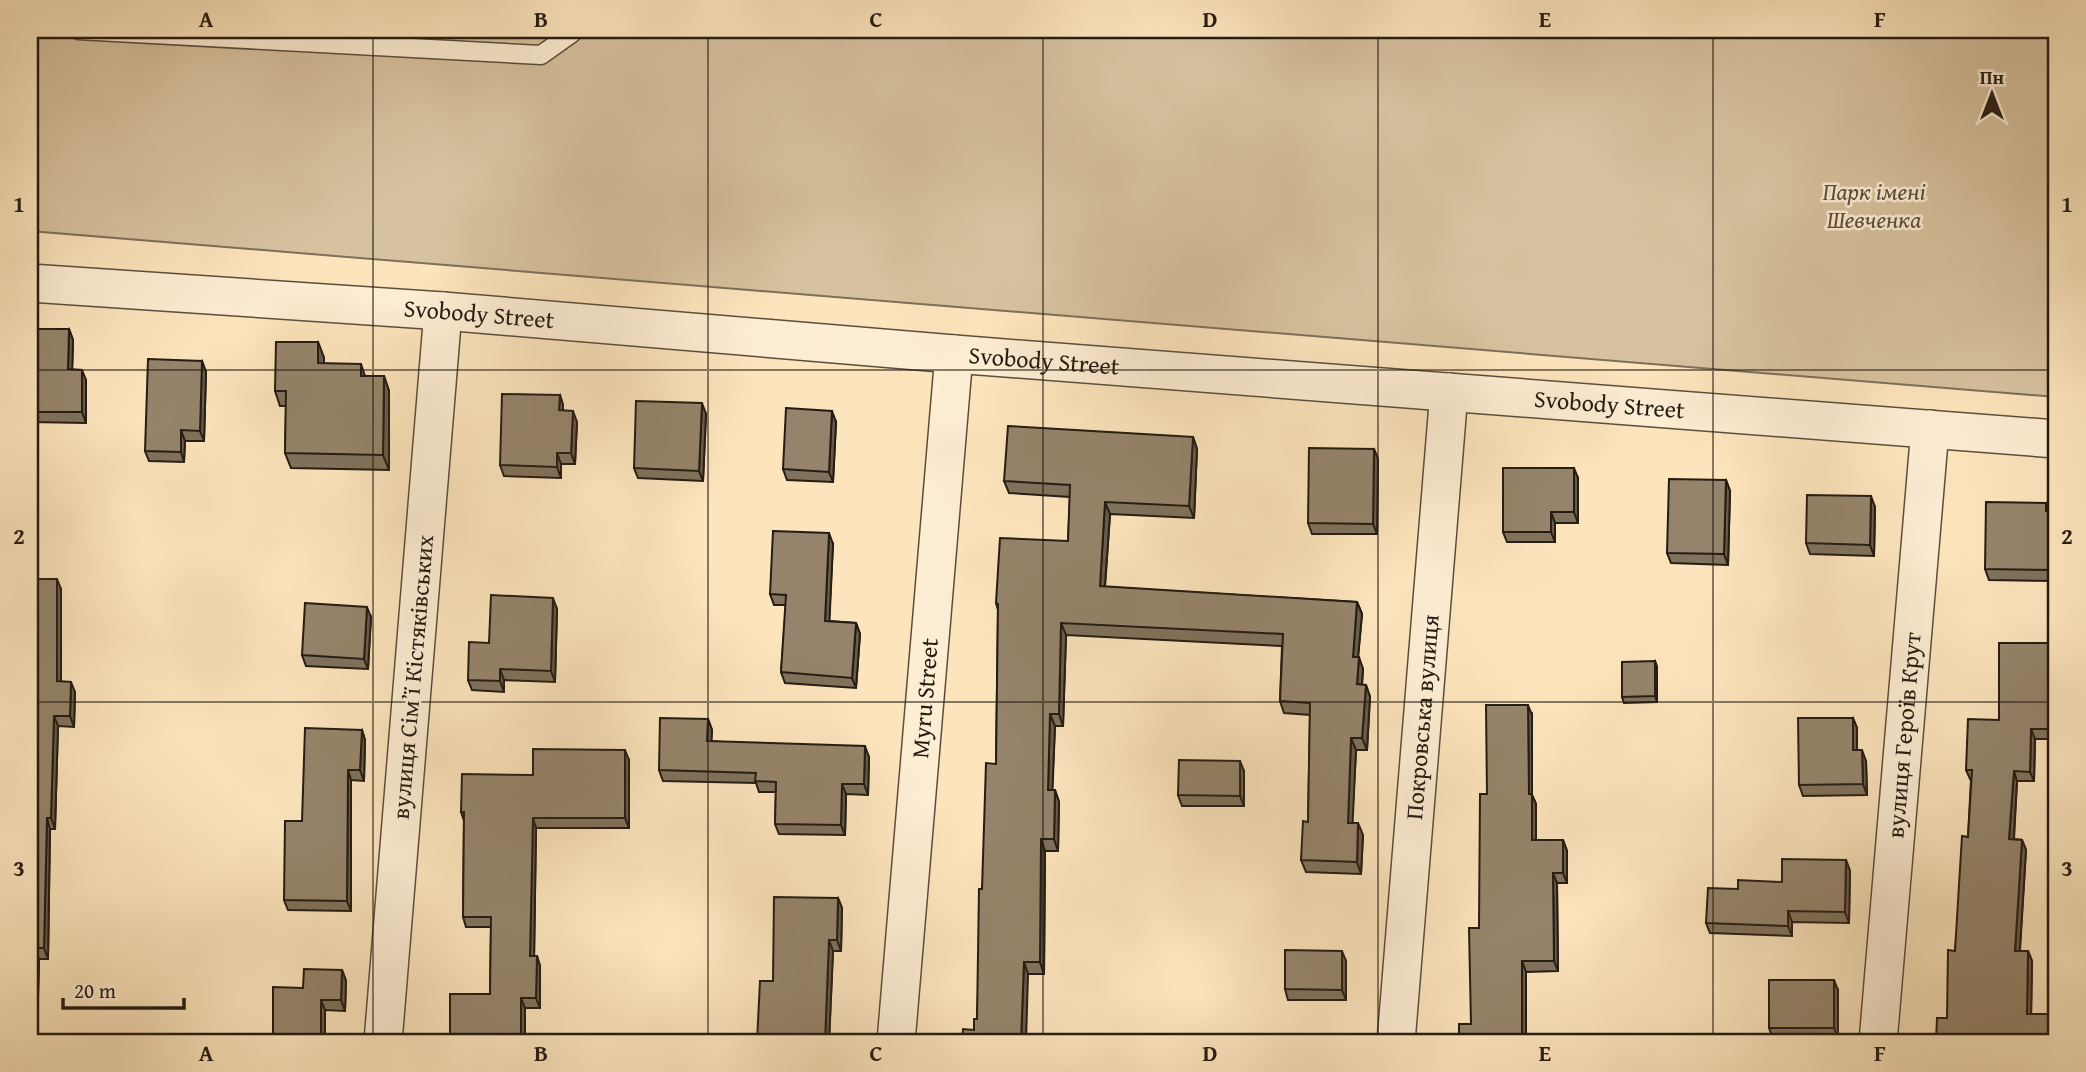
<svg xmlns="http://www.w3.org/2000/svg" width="2086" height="1072" viewBox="0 0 2086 1072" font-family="'Gentium Book Plus',serif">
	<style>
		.green { fill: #d7c29f; stroke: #7e6f59; stroke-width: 2 }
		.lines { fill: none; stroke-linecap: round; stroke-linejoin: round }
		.lane-casing { stroke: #5b4e3d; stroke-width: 21 }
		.street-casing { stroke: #5b4e3d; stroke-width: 40 }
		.lane { stroke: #fdedd3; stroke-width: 18 }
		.street { stroke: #fdedd3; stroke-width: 37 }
		.wall { fill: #80725c; stroke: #251c13; stroke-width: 2 }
		.shaded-wall { fill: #685c4b; stroke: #251c13; stroke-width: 2 }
		.building { fill: #95846b; stroke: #251c13; stroke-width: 2 }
		.grid { fill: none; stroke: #251c13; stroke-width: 2; stroke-opacity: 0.55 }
		.labels { text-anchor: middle; stroke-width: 5; stroke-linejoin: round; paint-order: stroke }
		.park-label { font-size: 24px; font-style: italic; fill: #5a4e3d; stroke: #fdedd3 }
		.street-label { font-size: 24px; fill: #251c13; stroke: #fdedd3 }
		.neatline { fill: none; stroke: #251c13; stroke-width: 2.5 }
		.grid-label { font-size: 23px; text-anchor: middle; font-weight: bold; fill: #251c13 }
	</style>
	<rect width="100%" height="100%" fill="#fce4bc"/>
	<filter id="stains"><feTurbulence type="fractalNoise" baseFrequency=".00286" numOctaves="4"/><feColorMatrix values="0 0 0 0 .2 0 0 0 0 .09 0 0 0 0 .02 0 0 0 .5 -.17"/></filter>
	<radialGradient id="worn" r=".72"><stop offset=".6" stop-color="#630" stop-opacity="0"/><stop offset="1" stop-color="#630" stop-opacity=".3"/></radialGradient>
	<path class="green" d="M 30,30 L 2056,30 L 2056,397 L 30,231 Z"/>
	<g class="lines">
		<g class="lane-casing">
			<path id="lane" d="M 78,30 L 541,55 L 572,33 L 573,30"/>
		</g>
		<g class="street-casing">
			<g id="street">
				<path id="s1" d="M 30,283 L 443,311 L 954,354 L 2056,439"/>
				<path d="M 383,1042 L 443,311"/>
				<path id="s2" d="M 896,1042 L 954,354"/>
				<path id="s3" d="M 1396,1042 L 1449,392"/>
				<path id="s4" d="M 1878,1042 L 1930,429"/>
			</g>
		</g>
		<use href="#lane" class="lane"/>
		<use href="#street" class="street"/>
	</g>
	<path class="wall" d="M 69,329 L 73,340 L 72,369 L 86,380 L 86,423 L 30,422 L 30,369 L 37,369 Z
		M 318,342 L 324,358 L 324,363 L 365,376 L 384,376 L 389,391 L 389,470 L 291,468 L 285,453 L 286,406 L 280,406 L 275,391 Z
		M 202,361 L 206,372 L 204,441 L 185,441 L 184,462 L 149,461 L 145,451 Z
		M 560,395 L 563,405 L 563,411 L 577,422 L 575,464 L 561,464 L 561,478 L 504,476 L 500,465 Z
		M 706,414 L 703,481 L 638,478 L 634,468 Z
		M 836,422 L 833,482 L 787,480 L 783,469 Z
		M 1193,437 L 1197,449 L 1194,518 L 1110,514 L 1105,587 L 1357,602 L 1362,614 L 1358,657 L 1363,669 L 1362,685 L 1366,685 L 1370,697 L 1367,750 L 1356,750 L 1352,823 L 1363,835 L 1361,874 L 1306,872 L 1301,860 L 1308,822 L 1310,715 L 1284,713 L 1280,701 L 1282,646 L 1066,635 L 1063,726 L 1055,726 L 1052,790 L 1055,790 L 1059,802 L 1058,851 L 1045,851 L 1044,974 L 1028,974 L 974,1030 L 977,1019 L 982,889 L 996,764 L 998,610 L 996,603 L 1068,541 L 1070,497 L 1009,493 L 1004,481 Z
		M 1374,449 L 1378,459 L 1377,534 L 1312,534 L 1308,523 Z
		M 1578,478 L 1578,523 L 1555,523 L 1555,542 L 1507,542 L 1503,532 Z
		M 1726,480 L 1730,491 L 1728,565 L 1671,563 L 1667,553 Z
		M 2046,503 L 2049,511 L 2056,511 L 2056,581 L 1989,580 L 1985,569 Z
		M 1875,507 L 1874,556 L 1810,554 L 1806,543 Z
		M 833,544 L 829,621 L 856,623 L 860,634 L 856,688 L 785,683 L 781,672 L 786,605 L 774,605 L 770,594 Z
		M 30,579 L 61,589 L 61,682 L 75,692 L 74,727 L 58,726 L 55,829 L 50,829 L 48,959 L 39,959 L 38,997 L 30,997 Z
		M 557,609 L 555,682 L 504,680 L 504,692 L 472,690 L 468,680 L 489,643 Z
		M 371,617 L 368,669 L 306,666 L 302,655 Z
		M 2056,643 L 2056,739 L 2035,739 L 2034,781 L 2017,781 L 2014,839 L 2022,840 L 2026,850 L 2020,951 L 2028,951 L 2032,961 L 2031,1014 L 1947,1018 L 1968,837 L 1971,780 L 1970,779 L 1966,770 L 1999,720 Z
		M 1655,661 L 1657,667 L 1657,702 L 1624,703 L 1622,697 Z
		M 1532,715 L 1532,795 L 1536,804 L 1536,840 L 1563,840 L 1567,851 L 1567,883 L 1557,883 L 1558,971 L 1526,972 L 1526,1042 L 1471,1024 L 1479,928 L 1487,794 Z
		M 1853,718 L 1857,728 L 1857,750 L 1866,761 L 1867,795 L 1803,796 L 1799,785 Z
		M 708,719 L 712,730 L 711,741 L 869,757 L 868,795 L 846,794 L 845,835 L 779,834 L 775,824 L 776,792 L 759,792 L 756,783 L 663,781 L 659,770 Z
		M 362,730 L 365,740 L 364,781 L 351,780 L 351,911 L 288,910 L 284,900 L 302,821 Z
		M 629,760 L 629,828 L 536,828 L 534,956 L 537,956 L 540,966 L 540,1008 L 525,1008 L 525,1042 L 450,1042 L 450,1041 L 490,994 L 491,927 L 466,927 L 463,917 L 464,821 L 461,812 L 533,775 Z
		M 1244,771 L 1244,806 L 1182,806 L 1178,795 Z
		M 1846,860 L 1850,871 L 1849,923 L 1792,922 L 1792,936 L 1710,933 L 1706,923 L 1738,889 L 1782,882 Z
		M 838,898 L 842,908 L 841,951 L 833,951 L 829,1042 L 757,1042 L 773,981 Z
		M 1346,961 L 1346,1000 L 1288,1000 L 1285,989 Z
		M 342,970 L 346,981 L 345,1011 L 325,1010 L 325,1042 L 303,988 Z
		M 1838,990 L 1838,1039 L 1773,1039 L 1769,1028 Z"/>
	<path class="shaded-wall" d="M 69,329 L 73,340 L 72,380 L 68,369 Z
		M 318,342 L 324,358 L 324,378 L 318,363 Z
		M 202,361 L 206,372 L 204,441 L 200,431 Z
		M 361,364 L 366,379 L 361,376 Z
		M 82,370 L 86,380 L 86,423 L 82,412 Z
		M 384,376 L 389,391 L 389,470 L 383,455 Z
		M 560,395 L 563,405 L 563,421 L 559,410 Z
		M 702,403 L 706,414 L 703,481 L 699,471 Z
		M 573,411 L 577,422 L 575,464 L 571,453 Z
		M 832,411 L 836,422 L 833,482 L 829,472 Z
		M 181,430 L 185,441 L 184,462 L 181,452 Z
		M 1193,437 L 1197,449 L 1194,518 L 1189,506 Z
		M 1374,449 L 1378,459 L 1377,534 L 1373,524 Z
		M 557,453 L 561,464 L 561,478 L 557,467 Z
		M 1574,468 L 1578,478 L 1578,523 L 1574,512 Z
		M 1726,480 L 1730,491 L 1728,565 L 1724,554 Z
		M 1871,496 L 1875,507 L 1874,556 L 1870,545 Z
		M 1105,502 L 1110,514 L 1104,598 L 1100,586 Z
		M 1551,512 L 1555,523 L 1555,542 L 1551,532 Z
		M 829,533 L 833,544 L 829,631 L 825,621 Z
		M 57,579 L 61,589 L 61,692 L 57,681 Z
		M 553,598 L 557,609 L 555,682 L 551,671 Z
		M 1357,602 L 1362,614 L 1357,669 L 1353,657 Z
		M 367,607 L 371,617 L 368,669 L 364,659 Z
		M 856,623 L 860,634 L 856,688 L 852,678 Z
		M 1061,623 L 1066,635 L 1063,726 L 1059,714 Z
		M 2056,655 L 2056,733 L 2055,729 Z
		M 1359,657 L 1363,669 L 1361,696 L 1357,684 Z
		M 1655,661 L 1657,667 L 1657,702 L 1655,696 Z
		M 500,669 L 504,680 L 504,692 L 500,681 Z
		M 71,682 L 75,692 L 74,727 L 70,716 Z
		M 1366,685 L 1370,697 L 1367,750 L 1362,738 Z
		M 1528,705 L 1532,715 L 1532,795 L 1536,804 L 1536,851 L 1532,840 L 1529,794 Z
		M 1050,714 L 1055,726 L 1052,802 L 1048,790 Z
		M 54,716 L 58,726 L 55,829 L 51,818 Z
		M 1853,718 L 1857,728 L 1857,761 L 1853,750 Z
		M 708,719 L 712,730 L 711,752 L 707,741 Z
		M 2031,729 L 2035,739 L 2034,781 L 2030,772 Z
		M 362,730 L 365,740 L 364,781 L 360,770 Z
		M 1351,738 L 1356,750 L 1352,835 L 1348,823 Z
		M 865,746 L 869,757 L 868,795 L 864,784 Z
		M 625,750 L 629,760 L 629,828 L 625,818 Z
		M 1862,750 L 1866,761 L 1867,795 L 1863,784 Z
		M 1240,761 L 1244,771 L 1244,806 L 1240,796 Z
		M 348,770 L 351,780 L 351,911 L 347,901 Z
		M 2014,771 L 2017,781 L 2013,849 L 2009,839 Z
		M 842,784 L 846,794 L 845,835 L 841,825 Z
		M 1055,790 L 1059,802 L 1058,851 L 1054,839 Z
		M 47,818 L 50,829 L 48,959 L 44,948 Z
		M 533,818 L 536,828 L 534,966 L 530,956 Z
		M 1358,823 L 1363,835 L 1361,874 L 1357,862 Z
		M 1041,839 L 1045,851 L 1044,974 L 1040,962 Z
		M 1563,840 L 1567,851 L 1567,883 L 1563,873 Z
		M 2022,840 L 2026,850 L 2019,961 L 2015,951 Z
		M 1846,860 L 1850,871 L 1849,923 L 1845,912 Z
		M 1553,873 L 1557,883 L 1558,971 L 1554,961 Z
		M 838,898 L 842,908 L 841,951 L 837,940 Z
		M 1788,911 L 1792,922 L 1792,936 L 1788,926 Z
		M 829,940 L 833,951 L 829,1042 L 825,1042 Z
		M 35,948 L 39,959 L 38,997 L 35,986 Z
		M 1342,951 L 1346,961 L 1346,1000 L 1342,990 Z
		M 2028,951 L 2032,961 L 2031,1024 L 2027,1014 Z
		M 537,956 L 540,966 L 540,1008 L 536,998 Z
		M 1522,961 L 1526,972 L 1526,1042 L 1522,1042 Z
		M 1024,962 L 1028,974 L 1026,1042 L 1021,1042 Z
		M 342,970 L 346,981 L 345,1011 L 341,1000 Z
		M 1834,980 L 1838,990 L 1838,1039 L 1834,1028 Z
		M 521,998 L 525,1008 L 525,1042 L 521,1042 Z
		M 321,1000 L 325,1010 L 325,1042 L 321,1042 Z"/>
	<path class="building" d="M 37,329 L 69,329 L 68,369 L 82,370 L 82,412 L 30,412 L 30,369 L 37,369 Z
		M 276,342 L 318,342 L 318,363 L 361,364 L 361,376 L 384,376 L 383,455 L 285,453 L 286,391 L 275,391 Z
		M 148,359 L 202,361 L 200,431 L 181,430 L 181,452 L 145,451 Z
		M 502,394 L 560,395 L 559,410 L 573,411 L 571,453 L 557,453 L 557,467 L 500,465 Z
		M 636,401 L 702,403 L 699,471 L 634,468 Z
		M 786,408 L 832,411 L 829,472 L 783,469 Z
		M 1008,426 L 1193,437 L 1189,506 L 1105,502 L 1100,586 L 1357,602 L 1353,657 L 1359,657 L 1357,684 L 1366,685 L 1362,738 L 1351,738 L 1348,823 L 1358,823 L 1357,862 L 1301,860 L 1303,821 L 1308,822 L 1310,703 L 1280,701 L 1283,634 L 1061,623 L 1059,714 L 1050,714 L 1048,790 L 1055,790 L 1054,839 L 1041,839 L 1040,962 L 1024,962 L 1021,1042 L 962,1042 L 963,1029 L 974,1030 L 974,1019 L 977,1019 L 979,889 L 982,889 L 986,763 L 996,764 L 998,604 L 996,603 L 1000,538 L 1068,541 L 1070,485 L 1004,481 Z
		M 1309,448 L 1374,449 L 1373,524 L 1308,523 Z
		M 1503,468 L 1574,468 L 1574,512 L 1551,512 L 1551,532 L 1503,532 Z
		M 1669,479 L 1726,480 L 1724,554 L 1667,553 Z
		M 1807,495 L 1871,496 L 1870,545 L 1806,543 Z
		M 1986,502 L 2046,503 L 2046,511 L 2056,511 L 2056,570 L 1985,569 Z
		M 773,531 L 829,533 L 825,621 L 856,623 L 852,678 L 781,672 L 786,595 L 770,594 Z
		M 30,579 L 57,579 L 57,681 L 71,682 L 70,716 L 54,716 L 51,818 L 47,818 L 44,948 L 35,948 L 35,986 L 30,986 Z
		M 491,595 L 553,598 L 551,671 L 500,669 L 500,681 L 468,680 L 469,642 L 489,643 Z
		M 305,603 L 367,607 L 364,659 L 302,655 Z
		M 1999,643 L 2056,643 L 2055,729 L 2031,729 L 2030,772 L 2014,771 L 2009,839 L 2022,840 L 2015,951 L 2028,951 L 2027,1014 L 2056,1014 L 2056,1042 L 1936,1042 L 1937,1018 L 1947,1018 L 1948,950 L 1955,951 L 1962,836 L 1968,837 L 1972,770 L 1966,770 L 1968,719 L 1999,720 Z
		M 1655,661 L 1655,696 L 1622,697 L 1622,662 Z
		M 1486,705 L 1528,705 L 1529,794 L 1532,794 L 1532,840 L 1563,840 L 1563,873 L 1553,873 L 1554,961 L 1522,961 L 1522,1042 L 1459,1042 L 1459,1024 L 1471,1024 L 1469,928 L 1479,928 L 1480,794 L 1487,794 Z
		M 660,718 L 708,719 L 707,741 L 865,746 L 864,784 L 842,784 L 841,825 L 775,824 L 776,782 L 755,781 L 756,773 L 659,770 Z
		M 1798,718 L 1853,718 L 1853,750 L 1862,750 L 1863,784 L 1799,785 Z
		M 305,728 L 362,730 L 360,770 L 348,770 L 347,901 L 284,900 L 285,821 L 302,821 Z
		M 533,749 L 625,750 L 625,818 L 533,818 L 530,956 L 537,956 L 536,998 L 521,998 L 521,1042 L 454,1042 L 454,1041 L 450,1041 L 450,994 L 490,994 L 491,917 L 463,917 L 464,812 L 461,812 L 462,774 L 533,775 Z
		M 1179,760 L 1240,761 L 1240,796 L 1178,795 Z
		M 1782,859 L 1846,860 L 1845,912 L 1788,911 L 1788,926 L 1706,923 L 1708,888 L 1738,889 L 1738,880 L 1782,882 Z
		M 774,897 L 838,898 L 837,940 L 829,940 L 825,1042 L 757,1042 L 760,981 L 773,981 Z
		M 1285,950 L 1342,951 L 1342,990 L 1285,989 Z
		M 304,969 L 342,970 L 341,1000 L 321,1000 L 321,1042 L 273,1042 L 273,987 L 303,988 Z
		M 1769,980 L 1834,980 L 1834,1028 L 1769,1028 Z"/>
	<path class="grid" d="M 373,30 L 373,1042M 708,30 L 708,1042M 1043,30 L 1043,1042M 1378,30 L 1378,1042M 1713,30 L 1713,1042M 30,370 L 2056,370M 30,702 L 2056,702"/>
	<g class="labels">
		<g class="park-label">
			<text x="1874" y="200">Парк імені<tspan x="1874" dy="28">Шевченка</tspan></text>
		</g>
		<g class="street-label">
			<text dy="8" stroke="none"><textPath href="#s1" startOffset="450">Svobody Street</textPath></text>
			<text dy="8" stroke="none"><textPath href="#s1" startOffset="1017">Svobody Street</textPath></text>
			<text dy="8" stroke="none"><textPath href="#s1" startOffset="1584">Svobody Street</textPath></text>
			<text transform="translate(413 677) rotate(-85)" y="8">вулиця Сімʼї Кістяківських</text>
			<text dy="8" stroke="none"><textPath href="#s2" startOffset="345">Myru Street</textPath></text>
			<text dy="8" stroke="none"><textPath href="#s3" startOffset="326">Покровська вулиця</textPath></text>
			<text dy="8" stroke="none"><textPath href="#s4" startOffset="308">вулиця Героїв Крут</textPath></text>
		</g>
	</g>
	<rect width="2086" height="1072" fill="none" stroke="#fce4bc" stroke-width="77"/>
	<g transform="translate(1992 94)" stroke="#fdedd3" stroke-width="5" paint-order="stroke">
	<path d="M0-5L12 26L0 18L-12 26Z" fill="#251c13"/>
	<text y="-10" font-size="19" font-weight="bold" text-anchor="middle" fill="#251c13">Пн</text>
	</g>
	<path d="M63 998v10h121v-10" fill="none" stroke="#251c13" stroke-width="3.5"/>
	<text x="74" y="998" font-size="21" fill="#251c13" stroke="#fdedd3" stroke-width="5" paint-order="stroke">20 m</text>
	<rect x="38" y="38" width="2010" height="996" class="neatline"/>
	<g class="grid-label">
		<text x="206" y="27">A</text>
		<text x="541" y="27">B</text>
		<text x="876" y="27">C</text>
		<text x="1210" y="27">D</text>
		<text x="1545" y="27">E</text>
		<text x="1880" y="27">F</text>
		<text x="19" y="212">1</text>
		<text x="2067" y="212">1</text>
		<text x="19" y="544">2</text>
		<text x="2067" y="544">2</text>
		<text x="19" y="876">3</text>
		<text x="2067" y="876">3</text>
		<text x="206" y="1061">A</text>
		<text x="541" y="1061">B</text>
		<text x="876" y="1061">C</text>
		<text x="1210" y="1061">D</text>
		<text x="1545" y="1061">E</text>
		<text x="1880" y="1061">F</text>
	</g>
	<rect width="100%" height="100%" filter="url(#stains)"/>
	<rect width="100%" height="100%" fill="url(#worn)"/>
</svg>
